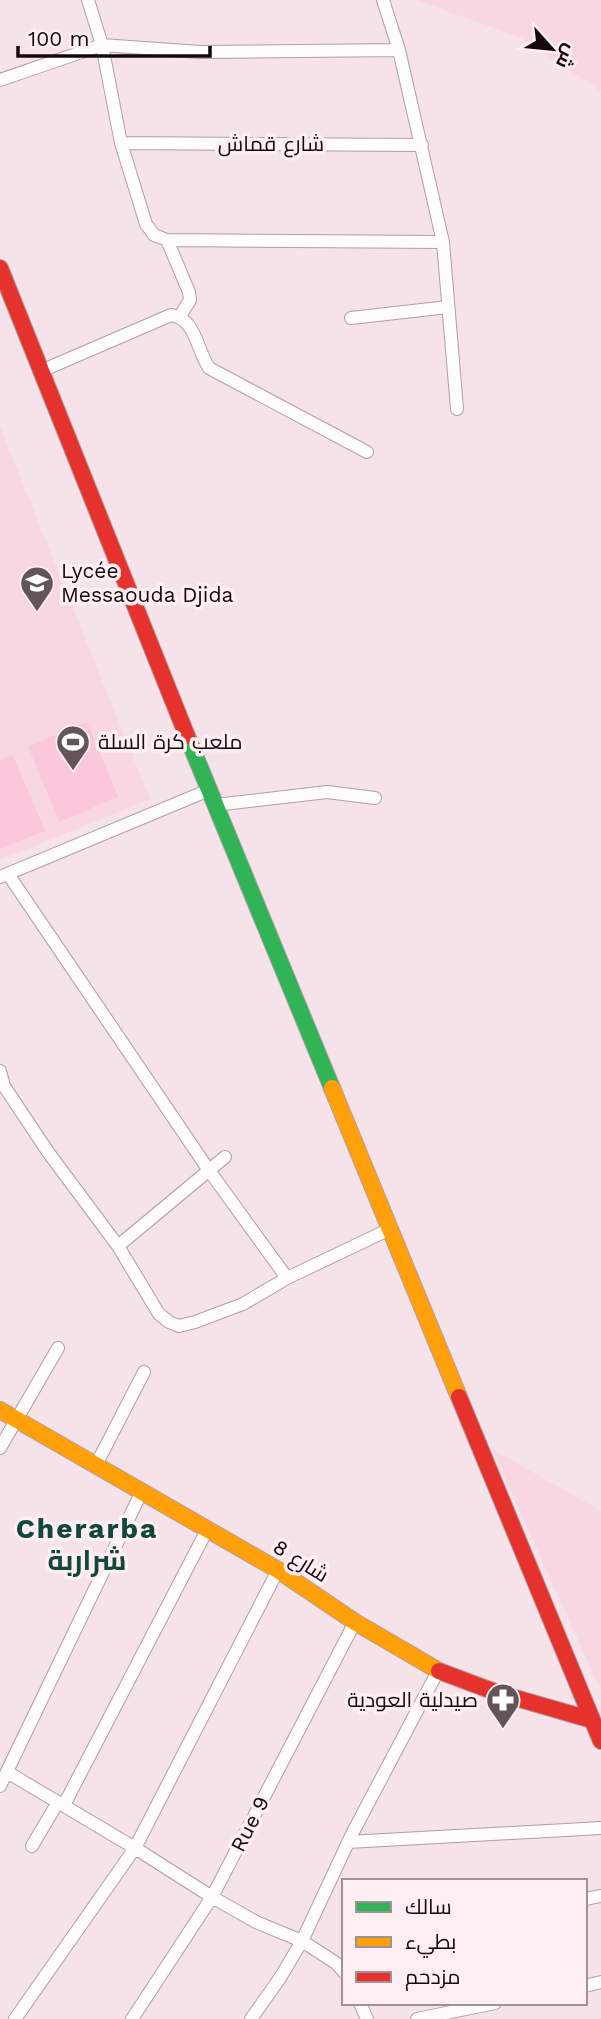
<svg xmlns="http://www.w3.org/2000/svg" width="601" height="2019" viewBox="0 0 601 2019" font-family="'Work Sans',Cairo,sans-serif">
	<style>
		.built { fill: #f8d7e2 }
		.green { fill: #fac8da }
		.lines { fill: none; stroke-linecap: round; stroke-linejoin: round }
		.street-casing { stroke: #aea0a5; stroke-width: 14 }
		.fast-casing { stroke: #aea0a5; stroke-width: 18 }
		.slow-casing { stroke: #aea0a5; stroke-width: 18 }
		.jam-casing { stroke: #aea0a5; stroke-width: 18 }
		.street { stroke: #fefbfc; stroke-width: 12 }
		.fast { stroke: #30b455; stroke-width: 16 }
		.slow { stroke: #ff9f0a; stroke-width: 16 }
		.jam { stroke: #e5322d; stroke-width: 16 }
		.labels { text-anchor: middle; stroke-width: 7; stroke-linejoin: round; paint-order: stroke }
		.street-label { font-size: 21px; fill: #13080c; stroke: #fceef3 }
		.poi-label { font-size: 21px; fill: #13080c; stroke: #fceef3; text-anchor: start }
		.district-label { font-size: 28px; font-weight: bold; letter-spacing: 2px; fill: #124739; stroke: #fceef3 }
	</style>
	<rect width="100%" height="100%" fill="#f6e2e9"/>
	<path class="built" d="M 415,0 L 601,0 L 601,91 L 520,37 Z
		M 0,427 L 150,799 L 0,860 Z
		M 492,1449 L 601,1511 L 601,1691 Z"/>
	<path class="green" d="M 87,722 L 118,797 L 59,822 L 28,746 Z
		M 13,755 L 45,831 L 0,849 L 0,760 Z"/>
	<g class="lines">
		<g class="street-casing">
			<path id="street" d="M 88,0 L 102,45 L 121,143 L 146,224 L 154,235 L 167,240 L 443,242
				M 383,0 L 399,50 L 443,242 L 457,409
				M 0,80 L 102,45 L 200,52 L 399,50
				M 121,143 L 422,145
				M 167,240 L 189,292 L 190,300 L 180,316
				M 351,318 L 448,307
				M 41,371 L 171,315 C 196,319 196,348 209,368 L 367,452
				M 215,805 L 327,792 L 375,798
				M 8,874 L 208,1169 L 287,1278
				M 0,877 L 209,790
				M 0,1071 L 4,1086 L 48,1152 L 118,1246 L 159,1314 L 169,1322 L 179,1326 L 195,1322 L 243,1304 L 287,1278 L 390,1229
				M 118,1246 L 225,1157
				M 0,1448 L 58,1348
				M 96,1465 L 144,1372
				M 7,1772 L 135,1848 L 212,1897 L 256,1922 L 302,1941 L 336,1963 L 344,1972
				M 0,1786 L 142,1491
				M 64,1805 L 207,1530
				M 348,1842 L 601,1828
				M 32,1846 L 58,1802
				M 585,1899 L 601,1896
				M 585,1986 L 601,1982
				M 360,2003 L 367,2019
				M 15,2019 L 135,1848 L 278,1570
				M 132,2019 L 212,1897 L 355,1622
				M 251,2019 L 280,1978 L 302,1941 L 352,1834 L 438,1671
				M 417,2019 L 495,2003"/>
		</g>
		<g class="fast-casing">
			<path id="fast" d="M 187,736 L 332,1088"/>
		</g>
		<g class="slow-casing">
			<path id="slow" d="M 332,1088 L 459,1397
				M 0,1410 L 278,1570 L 355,1622 L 439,1671"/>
		</g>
		<g class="jam-casing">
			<path id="jam" d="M 0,268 L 187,736
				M 459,1397 L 601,1741
				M 439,1671 L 495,1692 L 592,1720"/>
		</g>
		<use href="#street" class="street"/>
		<use href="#fast" class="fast"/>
		<use href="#slow" class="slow"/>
		<use href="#jam" class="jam"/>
	</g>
	<defs>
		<g id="school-pin" transform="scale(1.75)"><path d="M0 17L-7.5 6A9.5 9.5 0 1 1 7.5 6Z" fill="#625459" stroke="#fceef3"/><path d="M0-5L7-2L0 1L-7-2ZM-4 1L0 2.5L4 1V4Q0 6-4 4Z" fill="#fff"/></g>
		<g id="stadium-pin" transform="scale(1.75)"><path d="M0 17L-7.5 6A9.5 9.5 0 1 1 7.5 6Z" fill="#625459" stroke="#fceef3"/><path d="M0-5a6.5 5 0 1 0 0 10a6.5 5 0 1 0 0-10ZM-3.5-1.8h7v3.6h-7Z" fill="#fff"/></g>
		<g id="pharmacy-pin" transform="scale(1.75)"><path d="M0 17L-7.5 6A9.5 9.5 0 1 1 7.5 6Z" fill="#625459" stroke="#fceef3"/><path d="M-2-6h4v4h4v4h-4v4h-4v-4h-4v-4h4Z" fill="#fff"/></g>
	</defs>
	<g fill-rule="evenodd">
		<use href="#school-pin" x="37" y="583"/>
		<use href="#stadium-pin" x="73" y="742"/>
		<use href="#pharmacy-pin" x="503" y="1700"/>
	</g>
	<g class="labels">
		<g class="street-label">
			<text x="271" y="151">شارع قماش</text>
			<text transform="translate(301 1561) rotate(32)" y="7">شارع 8</text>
			<text transform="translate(250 1824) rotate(-63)" y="7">Rue 9</text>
		</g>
		<g class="poi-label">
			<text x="61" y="578">Lycée<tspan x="61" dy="24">Messaouda Djida</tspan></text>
			<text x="98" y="749">ملعب كرة السلة</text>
			<text x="478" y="1707" text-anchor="end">صيدلية العودية</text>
		</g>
		<g class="district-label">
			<text x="87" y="1538">Cherarba<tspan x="87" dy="32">شراربة</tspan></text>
		</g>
	</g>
	<rect x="342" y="1879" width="245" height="126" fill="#fceef3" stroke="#9f9297" stroke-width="2"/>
	<rect x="356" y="1902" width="35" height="10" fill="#30b455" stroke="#9f9297" stroke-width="2"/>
	<text x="405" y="1914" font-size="21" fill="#13080c">سالك</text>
	<rect x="356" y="1937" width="35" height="10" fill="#ff9f0a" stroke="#9f9297" stroke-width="2"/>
	<text x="405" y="1949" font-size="21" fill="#13080c">بطيء</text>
	<rect x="356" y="1972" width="35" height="10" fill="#e5322d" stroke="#9f9297" stroke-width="2"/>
	<text x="405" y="1984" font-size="21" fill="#13080c">مزدحم</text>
	<g transform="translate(552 49) rotate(117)" stroke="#fceef3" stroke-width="5" paint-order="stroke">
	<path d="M0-5L12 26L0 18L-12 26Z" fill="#13080c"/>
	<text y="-10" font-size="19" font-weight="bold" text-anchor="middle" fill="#13080c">ش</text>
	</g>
	<path d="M18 46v10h192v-10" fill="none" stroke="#13080c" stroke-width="3.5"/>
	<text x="28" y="46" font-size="21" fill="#13080c" stroke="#fceef3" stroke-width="5" paint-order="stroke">100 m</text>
</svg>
